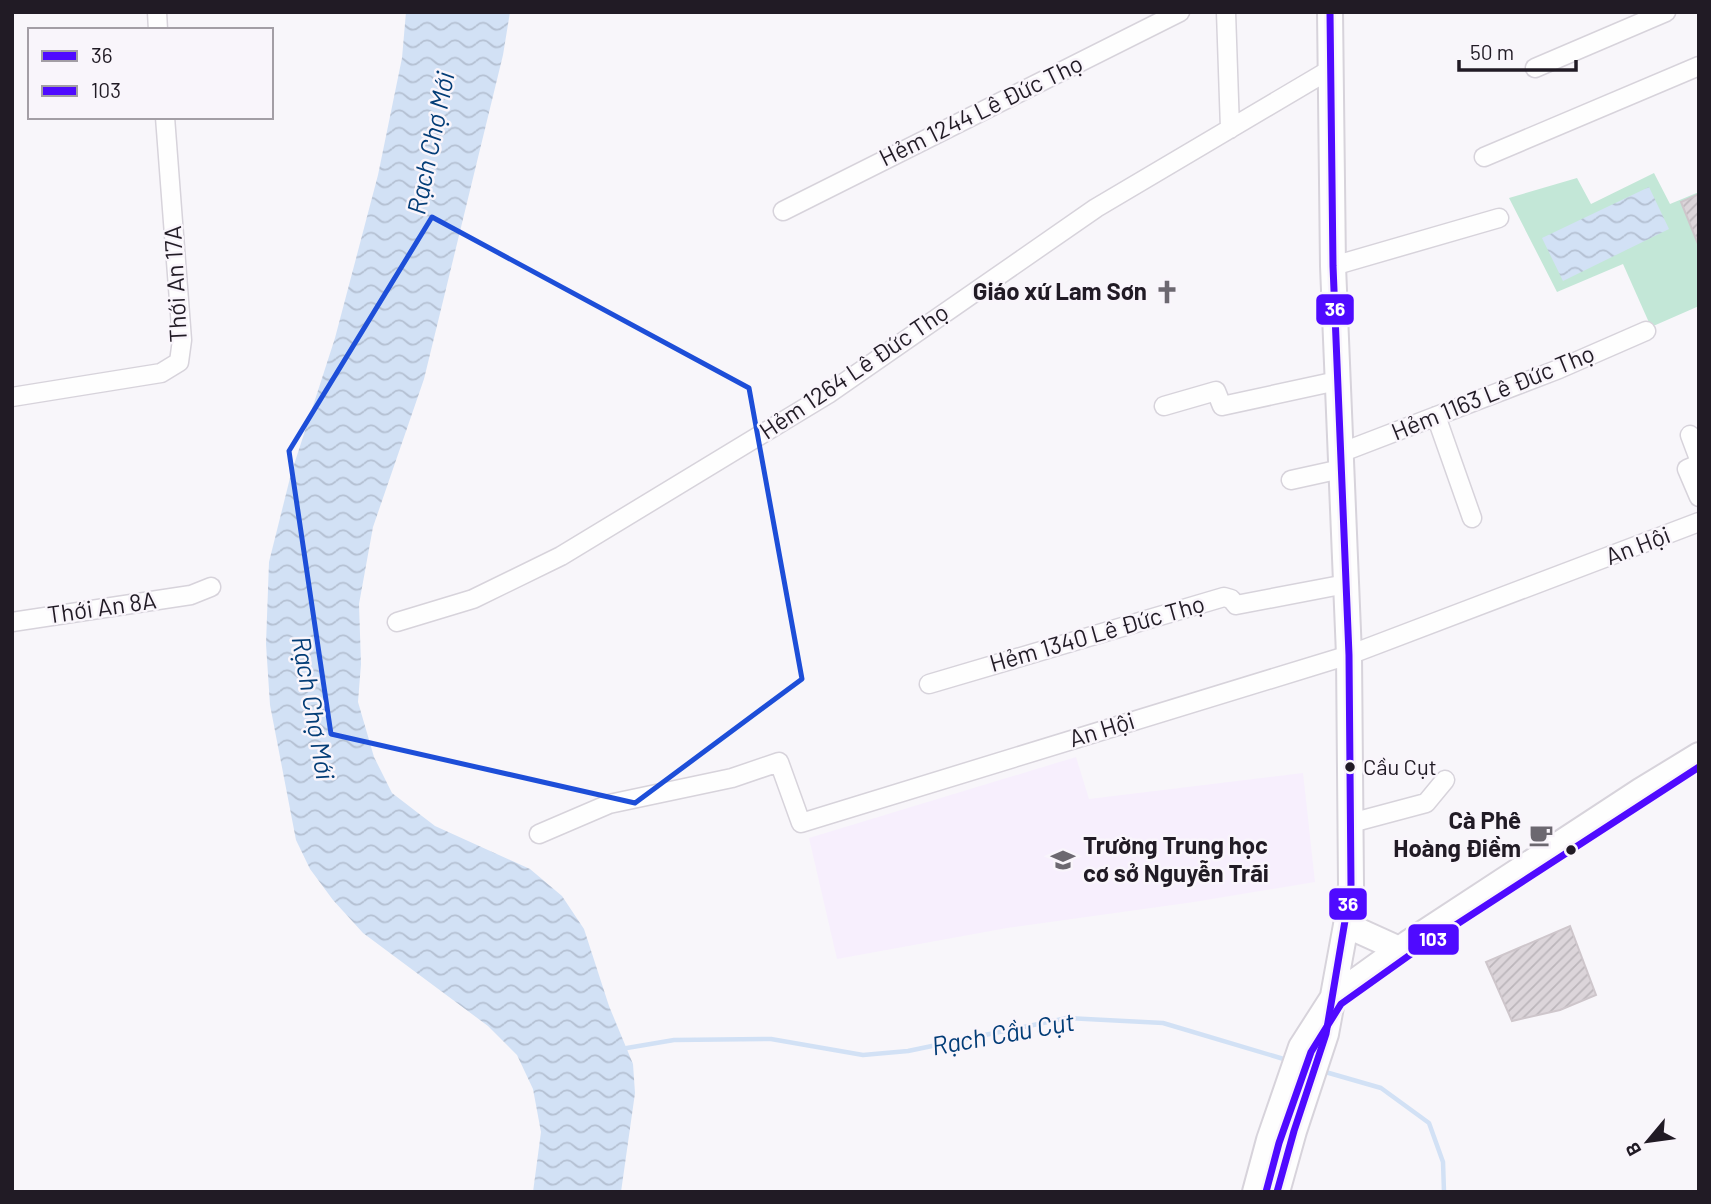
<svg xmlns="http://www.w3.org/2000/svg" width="1711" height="1204" viewBox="0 0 1711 1204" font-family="Barlow,sans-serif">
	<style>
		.built { fill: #f7effd }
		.park { fill: #c3e7d7 }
		.water { fill: url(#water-waves) }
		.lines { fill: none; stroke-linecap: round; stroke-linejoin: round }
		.stream { stroke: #d2e1f5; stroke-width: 4.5 }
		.building { fill: url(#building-hatch); stroke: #cec6cb; stroke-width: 2 }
		.street-casing { stroke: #d7d3db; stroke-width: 21 }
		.secondary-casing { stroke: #d7d3db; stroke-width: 28 }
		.street { stroke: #fefefe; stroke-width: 18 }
		.secondary { stroke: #fefefe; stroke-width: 24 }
		.bus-1-casing { stroke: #f9f5fb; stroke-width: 12 }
		.bus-2-casing { stroke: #f9f5fb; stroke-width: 12 }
		.bus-1 { stroke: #4f0aff; stroke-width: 7 }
		.bus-2 { stroke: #4f0aff; stroke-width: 7 }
		.marked { fill: none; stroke: #1d4ed8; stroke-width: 5; stroke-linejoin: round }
		.bus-dot { fill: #211b25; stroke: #f9f5fb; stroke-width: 2.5 }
		.labels { text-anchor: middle; stroke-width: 5; stroke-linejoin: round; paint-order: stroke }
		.bus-label { font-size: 22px; fill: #211b25; stroke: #f9f5fb; text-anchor: start }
		.street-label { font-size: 24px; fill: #211b25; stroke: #f9f5fb }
		.poi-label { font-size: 24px; font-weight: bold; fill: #211b25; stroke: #f9f5fb; text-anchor: end }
		.water-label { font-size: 26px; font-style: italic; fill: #033d77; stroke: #f9f5fb }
		.line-badge { stroke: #f9f5fb; stroke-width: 2.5 }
		.badge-label { font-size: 19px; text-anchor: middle; font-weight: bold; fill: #fff }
	</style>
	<defs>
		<pattern id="water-waves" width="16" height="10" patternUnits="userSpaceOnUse" patternTransform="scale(1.75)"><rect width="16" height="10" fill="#d2e1f5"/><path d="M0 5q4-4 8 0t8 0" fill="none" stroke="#b4c0d2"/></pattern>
		<pattern id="building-hatch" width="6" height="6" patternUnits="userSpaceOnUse" patternTransform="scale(1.75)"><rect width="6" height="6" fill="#dcd5da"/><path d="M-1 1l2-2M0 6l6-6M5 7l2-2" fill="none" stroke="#bcb6bb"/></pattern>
	</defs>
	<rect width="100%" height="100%" fill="#f8f6fa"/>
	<path class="built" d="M 1076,757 L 1089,799 L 1303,773 L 1315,882 L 1194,902 L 1007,928 L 837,959 L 809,838 Z"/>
	<path class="park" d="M 1654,173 L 1670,204 L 1699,192 L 1699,306 L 1651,327 L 1623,264 L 1557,292 L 1509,198 L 1577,178 L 1591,204 Z"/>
	<path class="water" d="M 406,12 L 510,12 L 503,55 L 424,379 L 373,527 L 359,604 L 361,664 L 358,702 L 374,757 L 392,793 L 435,826 L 530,869 L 562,896 L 584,929 L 609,1006 L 633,1064 L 635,1093 L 621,1192 L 533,1192 L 541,1132 L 533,1089 L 517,1055 L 488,1026 L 363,933 L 333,900 L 310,869 L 296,840 L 270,705 L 266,644 L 269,562 L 291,474 L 335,338 L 378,175 L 402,58 Z
		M 1649,187 L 1669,229 L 1563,281 L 1542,238 Z"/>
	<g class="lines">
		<path class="stream" d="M 621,1049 L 674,1040 L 771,1039 L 863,1055 L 908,1051 L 1067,1018 L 1163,1023 L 1287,1060
			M 1322,1071 L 1381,1088 L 1429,1123 L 1443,1162 L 1444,1192"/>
	</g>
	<path class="building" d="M 1699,194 L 1699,244 L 1698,244 L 1681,202 Z
		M 1570,926 L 1596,995 L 1560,1010 L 1512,1021 L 1486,962 Z"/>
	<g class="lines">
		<g class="street-casing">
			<path id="street" d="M 157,12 L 158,30
				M 1226,12 L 1230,129
				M 1535,68 L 1666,12
				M 1484,157 L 1699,66
				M 783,211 L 1180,12
				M 1333,266 L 1499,218
				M 12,397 L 161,373 L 179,362 L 182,340 L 165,117
				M 1164,406 L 1216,391 L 1222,406 L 1337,381
				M 1436,416 L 1472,518
				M 1690,435 L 1699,459
				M 1340,453 L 1559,369 L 1646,331
				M 1699,464 L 1687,469 L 1699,497
				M 1291,480 L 1341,469
				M 12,622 L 191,595 L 211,587
				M 397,622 L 473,599 L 561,556 L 828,394 L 1096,208 L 1331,69
				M 929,684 L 1224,597 L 1231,599 L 1236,605 L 1346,584
				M 1351,823 L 1426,803 L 1445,780
				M 539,834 L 609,804 L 732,778 L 779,762 L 801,823 L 1349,655 L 1699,522"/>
		</g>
		<g class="secondary-casing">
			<path id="secondary" d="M 1346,925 L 1399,949
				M 1255,1192 L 1269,1140 L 1301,1047 L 1333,997 L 1408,943 L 1640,791 L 1699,755
				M 1277,1192 L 1294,1131 L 1326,1034 L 1346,925 L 1351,885 L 1349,655 L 1333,266 L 1330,12"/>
		</g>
		<use href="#street" class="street"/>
		<use href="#secondary" class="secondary"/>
		<g class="bus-1-casing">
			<path id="bus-1" d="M 1277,1192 L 1294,1131 L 1326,1034 L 1351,885 L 1349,655 L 1333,266 L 1330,12"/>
		</g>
		<g class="bus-2-casing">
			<path id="bus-2" d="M 1266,1192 L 1279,1143 L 1311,1052 L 1341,1004 L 1414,952 L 1699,767"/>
		</g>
		<use href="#bus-1" class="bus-1"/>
		<use href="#bus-2" class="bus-2"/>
	</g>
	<path class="marked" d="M 432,217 L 749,388 L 802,679 L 635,803 L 331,734 L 289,451 Z"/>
	<defs>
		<g id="church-bare" transform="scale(1.89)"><path d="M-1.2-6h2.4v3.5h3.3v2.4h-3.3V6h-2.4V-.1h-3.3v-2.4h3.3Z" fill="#6c6870" stroke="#f9f5fb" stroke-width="2.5" paint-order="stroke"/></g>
		<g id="cafe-bare" transform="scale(1.89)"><path d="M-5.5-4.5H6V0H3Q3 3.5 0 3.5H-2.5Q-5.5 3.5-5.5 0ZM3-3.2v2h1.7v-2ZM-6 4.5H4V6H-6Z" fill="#6c6870" stroke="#f9f5fb" stroke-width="2.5" paint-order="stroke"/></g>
		<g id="school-bare" transform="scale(1.89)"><path d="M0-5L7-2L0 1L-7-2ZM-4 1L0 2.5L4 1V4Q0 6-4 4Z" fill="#6c6870" stroke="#f9f5fb" stroke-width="2.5" paint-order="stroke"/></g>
	</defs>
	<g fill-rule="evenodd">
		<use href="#church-bare" x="1167" y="292"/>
		<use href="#cafe-bare" x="1541" y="835"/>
		<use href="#school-bare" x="1063" y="860"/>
	</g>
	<g class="bus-dot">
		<circle cx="1350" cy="767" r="6"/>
		<circle cx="1571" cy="850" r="6"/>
	</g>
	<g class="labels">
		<g class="bus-label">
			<text x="1363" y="775">Cầu Cụt</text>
		</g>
		<g class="street-label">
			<text transform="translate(981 111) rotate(-26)" y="8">Hẻm 1244 Lê Đức Thọ</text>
			<text transform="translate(176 284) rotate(-93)" y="8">Thới An 17A</text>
			<text transform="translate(854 372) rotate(-34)" y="8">Hẻm 1264 Lê Đức Thọ</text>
			<text transform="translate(1493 393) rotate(-22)" y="8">Hẻm 1163 Lê Đức Thọ</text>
			<text transform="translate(1638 546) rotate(-21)" y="8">An Hội</text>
			<text transform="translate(102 608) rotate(-8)" y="8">Thới An 8A</text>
			<text transform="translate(1097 634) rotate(-16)" y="8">Hẻm 1340 Lê Đức Thọ</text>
			<text transform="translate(1102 730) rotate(-17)" y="8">An Hội</text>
		</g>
		<g class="poi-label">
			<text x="1147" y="300">Giáo xứ Lam Sơn</text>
			<text x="1521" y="829">Cà Phê<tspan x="1521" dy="28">Hoàng Điềm</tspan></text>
			<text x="1083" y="854" text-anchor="start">Trường Trung học<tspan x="1083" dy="28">cơ sở Nguyễn Trãi</tspan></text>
		</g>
		<g class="water-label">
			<text transform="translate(431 143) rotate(-78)" y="9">Rạch Chợ Mới</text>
			<text transform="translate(313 708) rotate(80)" y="9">Rạch Chợ Mới</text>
			<text transform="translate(1003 1034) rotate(-10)" y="9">Rạch Cầu Cụt</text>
		</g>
	</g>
	<g class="line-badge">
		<rect x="1315" y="293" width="40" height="33" rx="7" fill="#4f0aff"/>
		<rect x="1328" y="887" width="40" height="34" rx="7" fill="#4f0aff"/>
		<rect x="1407" y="923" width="53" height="33" rx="7" fill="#4f0aff"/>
	</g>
	<g class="badge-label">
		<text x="1335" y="316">36</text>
		<text x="1348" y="911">36</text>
		<text x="1433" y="946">103</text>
	</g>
	<rect width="1711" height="1204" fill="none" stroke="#211b25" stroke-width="28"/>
	<rect x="28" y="28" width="245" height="91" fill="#f9f5fb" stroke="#a39ea5" stroke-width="2"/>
	<rect x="42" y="51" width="35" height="10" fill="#4f0aff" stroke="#a39ea5" stroke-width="2"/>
	<text x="91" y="63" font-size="21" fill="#211b25">36</text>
	<rect x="42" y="86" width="35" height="10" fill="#4f0aff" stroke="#a39ea5" stroke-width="2"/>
	<text x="91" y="98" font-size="21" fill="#211b25">103</text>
	<g transform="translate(1648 1141) rotate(241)" stroke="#f9f5fb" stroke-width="5" paint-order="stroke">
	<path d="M0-5L12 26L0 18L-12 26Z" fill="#211b25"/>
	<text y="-10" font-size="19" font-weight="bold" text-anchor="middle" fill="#211b25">B</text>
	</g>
	<path d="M1459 60v10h117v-10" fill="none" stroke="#211b25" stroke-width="3.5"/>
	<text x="1470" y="60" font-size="21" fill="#211b25" stroke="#f9f5fb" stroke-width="5" paint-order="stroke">50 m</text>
</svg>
